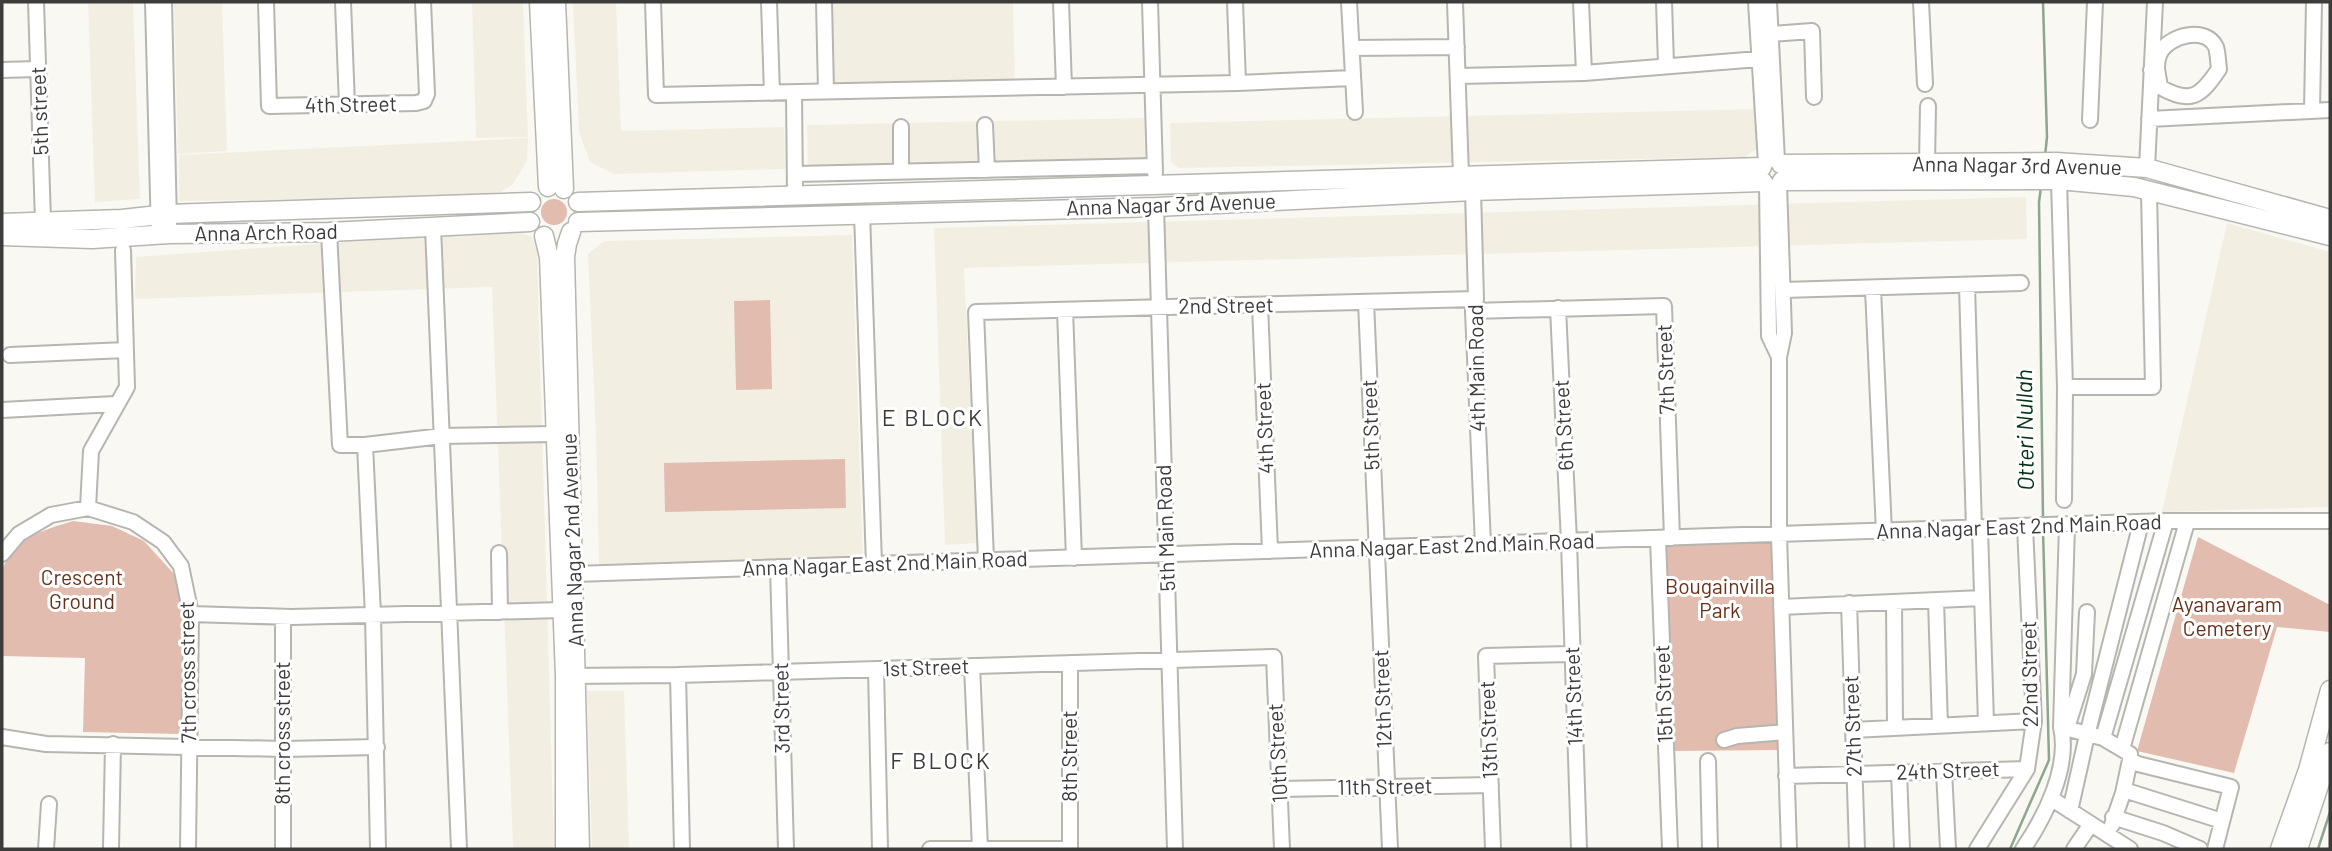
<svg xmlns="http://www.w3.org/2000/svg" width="2332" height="851" viewBox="0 0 2332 851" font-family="Barlow,sans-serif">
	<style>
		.built { fill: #f2efe2 }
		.green { fill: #e1bcaf }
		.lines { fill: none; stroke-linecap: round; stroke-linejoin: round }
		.stream { stroke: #8ca690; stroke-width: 2.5 }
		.minor-casing { stroke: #b7b5b0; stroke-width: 18 }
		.major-casing { stroke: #b7b5b0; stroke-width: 21 }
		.minor { stroke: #fff; stroke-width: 14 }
		.major { stroke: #fff; stroke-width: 18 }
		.labels { text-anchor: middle; stroke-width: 6; stroke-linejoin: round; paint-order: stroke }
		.street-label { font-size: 21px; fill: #3c3c3a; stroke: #fff }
		.park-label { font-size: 21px; fill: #69301a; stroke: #fff }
		.neighbourhood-label { font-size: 23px; letter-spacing: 2px; fill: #3c3c3a; stroke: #fff }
		.water-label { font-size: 23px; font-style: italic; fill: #053316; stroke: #fff }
	</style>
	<rect width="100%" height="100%" fill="#faf8f3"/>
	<path class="built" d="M 88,2 L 133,2 L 140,199 L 95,202 Z
		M 174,2 L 222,2 L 227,151 L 178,154 Z
		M 472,2 L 523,2 L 528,137 L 476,138 Z
		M 573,2 L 616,2 L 621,131 L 784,127 L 785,169 L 614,174 L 590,162 L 579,132 Z
		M 831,2 L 1013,2 L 1015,82 L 834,85 Z
		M 1756,109 L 1757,149 L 1745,157 L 1179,168 L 1171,162 L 1170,123 Z
		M 1144,118 L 1145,160 L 808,166 L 807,125 Z
		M 528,138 L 527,161 L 513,184 L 493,197 L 179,201 L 179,155 Z
		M 2026,197 L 2027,239 L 964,268 L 977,543 L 945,545 L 934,228 Z
		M 2227,223 L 2330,252 L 2330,507 L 2162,512 Z
		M 510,230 L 532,237 L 537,252 L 554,849 L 513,849 L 492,287 L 135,299 L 136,257 Z
		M 852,235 L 863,559 L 599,564 L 596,436 L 588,254 L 604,241 Z
		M 587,691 L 624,691 L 629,849 L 592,849 Z"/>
	<path class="green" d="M541 212a13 13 0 1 1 26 0a13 13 0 1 1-26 0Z
		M 770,300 L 772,389 L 736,390 L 734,301 Z
		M 845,459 L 846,508 L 665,512 L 664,463 Z
		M 73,521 L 112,526 L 144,541 L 175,575 L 182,613 L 181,734 L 83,732 L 85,658 L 2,656 L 2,570 C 15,538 43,530 73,521 Z
		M 2198,537 L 2330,605 L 2330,632 L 2277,627 L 2234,773 L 2137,751 Z
		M 1774,539 L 1779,750 L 1671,751 L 1663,542 Z"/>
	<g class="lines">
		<path class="stream" d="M 2043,2 L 2047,137 L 2045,156
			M 2041,187 L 2039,202 L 2043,519
			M 2010,849 L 2049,760 L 2043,529
			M 2318,849 L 2330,812"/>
		<g class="minor-casing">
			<path id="minor" d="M 36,2 L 43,221
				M 153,2 L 159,235
				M 164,2 L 169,224
				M 266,2 L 269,106 L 416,103 L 424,101 L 427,94 L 423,2
				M 343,2 L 347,105
				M 653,2 L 656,95 L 1238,83 L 1353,78
				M 769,2 L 772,93
				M 824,2 L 826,91
				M 1061,2 L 1064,87
				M 1150,2 L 1155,173
				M 1235,2 L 1238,83
				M 1349,2 L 1355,112
				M 1455,2 L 1461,176
				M 1581,2 L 1584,73
				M 1664,2 L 1666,65
				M 1756,2 L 1766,163
				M 1769,2 L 1777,161
				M 1921,2 L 1925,84
				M 1770,34 L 1812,31 L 1814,97
				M 1352,48 L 1457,47
				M 2,70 L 38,69
				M 2151,70 L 2157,69 L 2160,87 C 2191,105 2201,96 2219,69 C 2218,63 2218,53 2216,47 C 2206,26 2169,35 2160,53 C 2158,57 2157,64 2157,69
				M 1458,76 L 1584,73 L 1759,59
				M 794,93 L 795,194
				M 2312,110 L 2314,2
				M 2149,119 L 2330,110
				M 2090,120 L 2095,2
				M 985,125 L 987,170
				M 1927,164 L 1928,106
				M 2147,168 L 2155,2
				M 901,171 L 901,127
				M 795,174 L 1155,166
				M 2059,180 L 2065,387 L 2064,500
				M 1767,184 L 1769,336 L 1779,357
				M 1779,184 L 1784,333 L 1779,357 L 1779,535 L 1789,849
				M 1473,191 L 1476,299 L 1473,311 L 1483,545
				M 1156,207 L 1175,849
				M 862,213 L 874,564
				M 433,227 L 459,849
				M 329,232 L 340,445 L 365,445 L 442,436 L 556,434
				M 1967,285 L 1974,529
				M 1873,289 L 1884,532
				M 1783,290 L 2021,283
				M 1366,302 L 1390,849
				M 1260,305 L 1270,551
				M 1558,308 L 1569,542 L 1579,849
				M 1065,310 L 1074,558
				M 1473,311 L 1664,306 L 1672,538
				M 10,355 L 126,350
				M 2065,387 L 2153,387 L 2149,191
				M 2,410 L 115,404
				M 365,445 L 373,615 L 378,849
				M 88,508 L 91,451 L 127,387 L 123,250
				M 1980,529 L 1986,723
				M 1658,539 L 1670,849
				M 499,553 L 500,612
				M 2,554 L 19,534 L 51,515 L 88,508 L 133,522 L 163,542 L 181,566 L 191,614 L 188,849
				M 986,560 L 976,312 L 1476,299
				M 778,567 L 786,849
				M 574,574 L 2166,521 L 2330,521
				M 1936,601 L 1940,726
				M 1894,602 L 1895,727
				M 1849,603 L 1857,849
				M 1781,607 L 1982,598
				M 191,614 L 292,617 L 562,610
				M 972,666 L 980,848
				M 876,669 L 880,849
				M 678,675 L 682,849
				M 568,676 L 678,675 L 1274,657 L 1282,849
				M 2061,727 L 2103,738 L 2130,754 L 2130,760 L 2138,764 L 2231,787 L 2215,849
				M 2067,728 L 2084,674 L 2087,612
				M 1853,730 L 2034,721
				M 2,737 L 46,744 L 284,749 L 377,747
				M 2103,738 L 2166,521
				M 1724,740 L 1737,736 L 1785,732
				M 2122,749 L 2187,522
				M 1708,761 L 1710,849
				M 1944,771 L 1948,849
				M 1899,773 L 1902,849
				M 1786,776 L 2027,769
				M 1280,789 L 1491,785
				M 2124,790 L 2222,821
				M 2052,799 L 2130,849
				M 2070,811 L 2087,735 L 2141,523
				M 2113,817 L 2163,833 L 2200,849
				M 2112,825 L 2123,793 L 2130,760
				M 46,849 L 49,804
				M 111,849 L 113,744
				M 283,849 L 283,617
				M 930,849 L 1070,849
				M 1070,849 L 1070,663
				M 1493,849 L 1486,656 L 1572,654
				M 1977,849 L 2027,769 L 2034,721 L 2025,527
				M 2023,849 C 2045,817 2070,767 2061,727 L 2067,525
				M 2074,849 L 2091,824"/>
		</g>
		<g class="major-casing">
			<path id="major" d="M 539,2 L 548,187
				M 556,2 L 564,189
				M 1781,164 L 2056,162 L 2147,168 L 2330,219
				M 1782,181 L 2059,180 L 2134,187 L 2330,236
				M 578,202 L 1762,167
				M 578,222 L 1156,207 L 1473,191 L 1763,182
				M 2,223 L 122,219 L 168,214 L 531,202
				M 571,232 L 567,244 L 565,257 L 580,849
				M 2,236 L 92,239 L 169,234 L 329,232 L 530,222
				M 544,236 L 549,257 L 565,676 L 565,849
				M 2280,849 L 2308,770 L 2330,690
				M 2298,849 L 2330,752"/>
		</g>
		<use href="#minor" class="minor"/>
		<use href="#major" class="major"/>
	</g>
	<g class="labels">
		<g class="street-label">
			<text transform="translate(351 105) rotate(-1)" y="7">4th Street</text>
			<text transform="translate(40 111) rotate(-92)" y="7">5th street</text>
			<text transform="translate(2017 166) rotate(1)" y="7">Anna Nagar 3rd Avenue</text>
			<text transform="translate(1171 205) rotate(-2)" y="7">Anna Nagar 3rd Avenue</text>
			<text transform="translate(266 233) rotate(-1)" y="7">Anna Arch Road</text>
			<text transform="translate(1226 306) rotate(-1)" y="7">2nd Street</text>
			<text transform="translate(1477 368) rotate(-91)" y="7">4th Main Road</text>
			<text transform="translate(1666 369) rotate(-92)" y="7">7th Street</text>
			<text transform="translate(1371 425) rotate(-92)" y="7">5th Street</text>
			<text transform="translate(1564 425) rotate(-93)" y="7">6th Street</text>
			<text transform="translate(1265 428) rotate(-92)" y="7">4th Street</text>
			<text transform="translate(2019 527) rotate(-2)" y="7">Anna Nagar East 2nd Main Road</text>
			<text transform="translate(1166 528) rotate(-92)" y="7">5th Main Road</text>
			<text transform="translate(573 540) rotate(-92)" y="7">Anna Nagar 2nd Avenue</text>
			<text transform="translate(1452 546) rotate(-2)" y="7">Anna Nagar East 2nd Main Road</text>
			<text transform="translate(885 564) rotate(-2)" y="7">Anna Nagar East 2nd Main Road</text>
			<text transform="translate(926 668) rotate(-2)" y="7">1st Street</text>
			<text transform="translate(188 672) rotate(-91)" y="7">7th cross street</text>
			<text transform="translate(2030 674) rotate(-91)" y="7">22nd Street</text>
			<text transform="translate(1664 694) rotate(-92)" y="7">15th Street</text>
			<text transform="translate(1574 696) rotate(-92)" y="7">14th Street</text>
			<text transform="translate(1383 699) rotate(-92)" y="7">12th Street</text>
			<text transform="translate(782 708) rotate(-91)" y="7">3rd Street</text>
			<text transform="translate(1853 726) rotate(-92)" y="7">27th Street</text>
			<text transform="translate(1489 730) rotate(-92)" y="7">13th Street</text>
			<text transform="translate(283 733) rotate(-90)" y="7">8th cross street</text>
			<text transform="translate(1278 753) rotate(-93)" y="7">10th Street</text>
			<text transform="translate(1070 756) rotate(-90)" y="7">8th Street</text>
			<text transform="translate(1948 771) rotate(-2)" y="7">24th Street</text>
			<text transform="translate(1385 787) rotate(-1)" y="7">11th Street</text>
		</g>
		<g class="park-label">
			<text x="82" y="585">Crescent<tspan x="82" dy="24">Ground</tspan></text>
			<text x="1720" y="594">Bougainvilla<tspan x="1720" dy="24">Park</tspan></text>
			<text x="2227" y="612">Ayanavaram<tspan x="2227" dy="24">Cemetery</tspan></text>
		</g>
		<g class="neighbourhood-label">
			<text x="933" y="426">E BLOCK</text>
			<text x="941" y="769">F BLOCK</text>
		</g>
		<g class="water-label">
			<text transform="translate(2025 430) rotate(-91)" y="8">Otteri Nullah</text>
		</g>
	</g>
	<rect width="2332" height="851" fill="none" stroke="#3c3c3a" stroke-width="7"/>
</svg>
